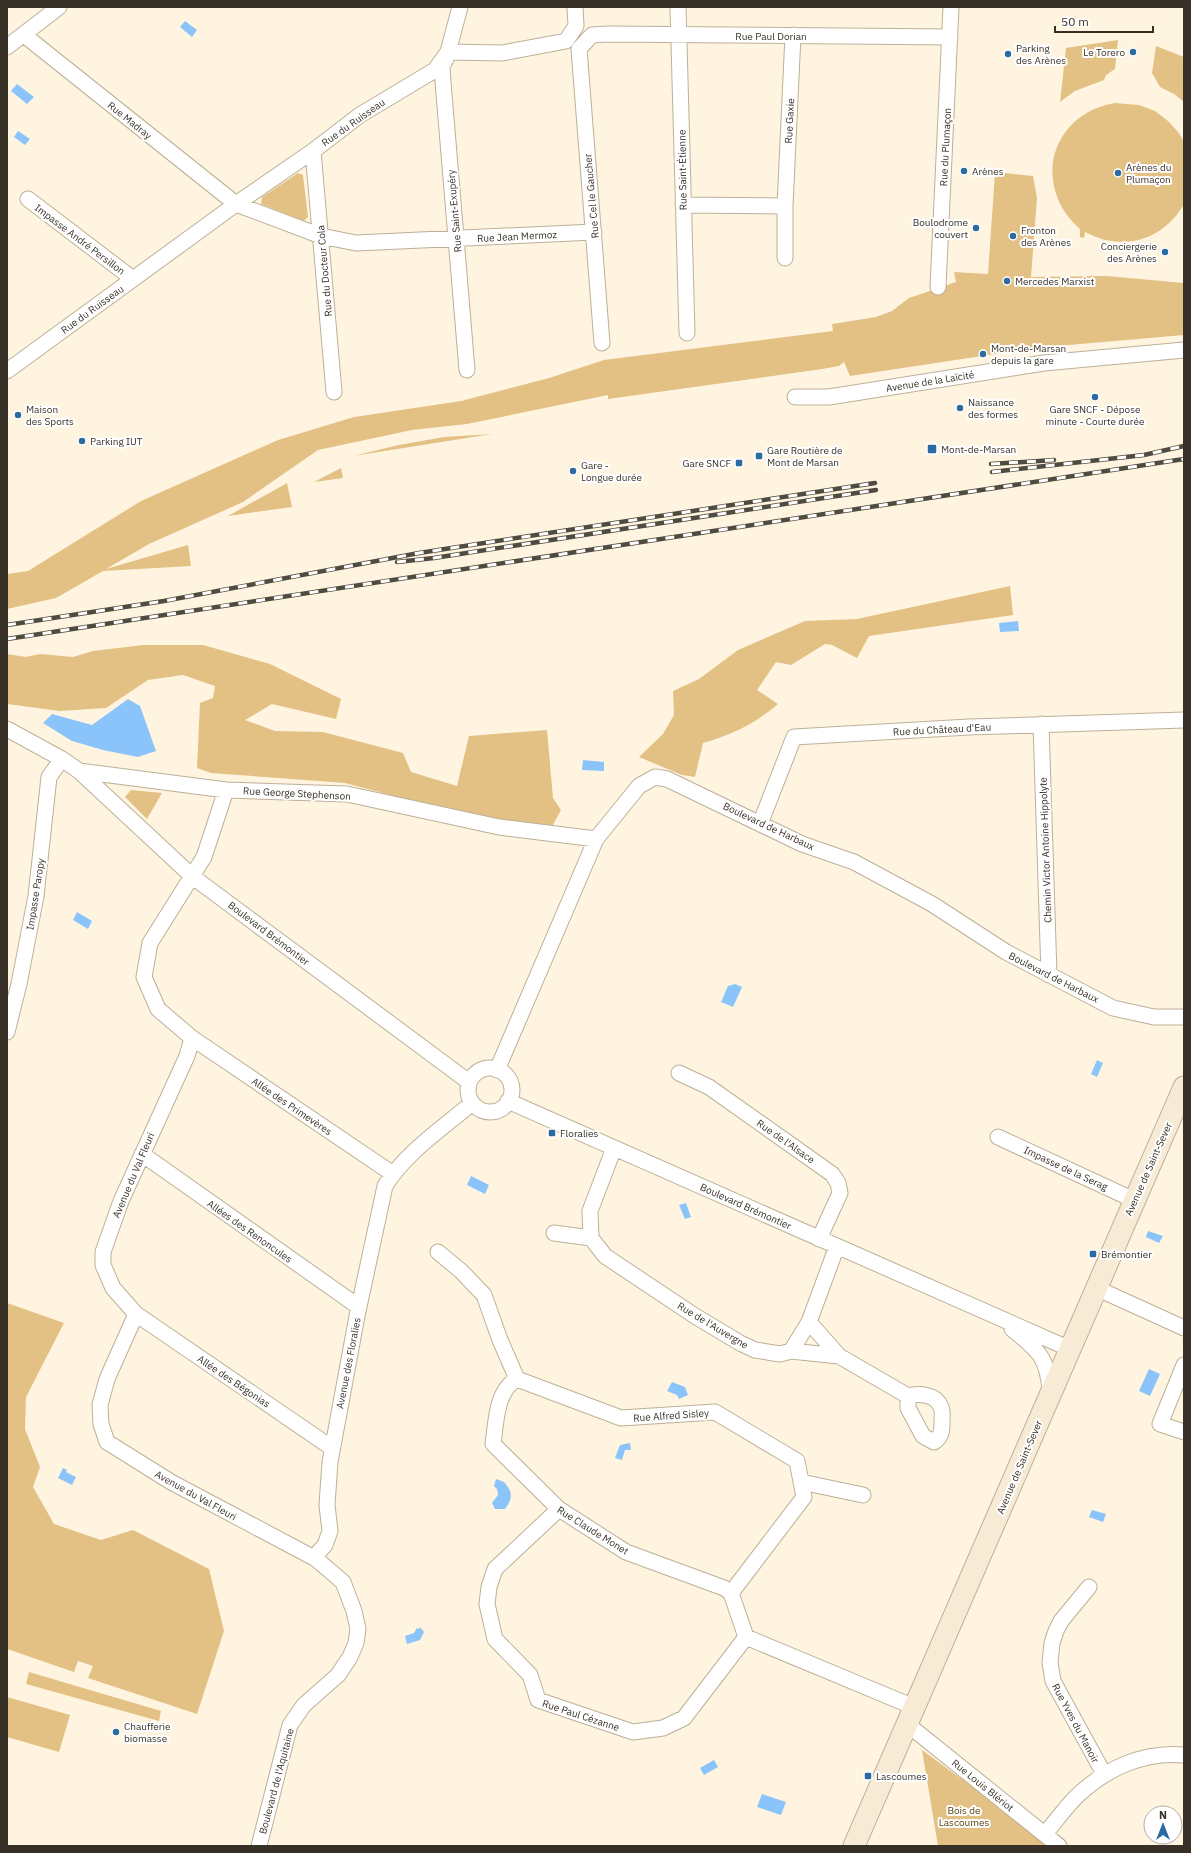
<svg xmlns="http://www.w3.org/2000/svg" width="1191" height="1853" viewBox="0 0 1191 1853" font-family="'IBM Plex Sans',sans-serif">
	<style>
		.green { fill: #e3c184 }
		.water { fill: #8ac4fa }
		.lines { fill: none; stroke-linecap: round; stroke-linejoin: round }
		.minor-casing { stroke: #bdb098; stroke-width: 17 }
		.secondary-casing { stroke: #bdb098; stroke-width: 23 }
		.minor { stroke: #fff; stroke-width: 15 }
		.secondary { stroke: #f7ebd5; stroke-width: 21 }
		.rail-casing { stroke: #504a3f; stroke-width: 4.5 }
		.rail { stroke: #fff; stroke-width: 3; stroke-dasharray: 9; stroke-linecap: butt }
		.poi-dot { fill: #2b6ba1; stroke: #fff; stroke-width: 1.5 }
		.labels { text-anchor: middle; stroke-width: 4; stroke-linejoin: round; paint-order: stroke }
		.street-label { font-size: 10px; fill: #363027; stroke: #fff }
		.poi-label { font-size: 10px; fill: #363027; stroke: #fff; text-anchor: start }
		.park-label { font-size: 10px; fill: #594006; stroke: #fff }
	</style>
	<rect width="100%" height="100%" fill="#fff4e0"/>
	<path class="green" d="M 1118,40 L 1115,69 L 1106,75 L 1104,80 L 1075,91 L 1060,102 L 1066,48 Z
		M 1156,46 L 1184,57 L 1184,102 L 1174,94 L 1160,87 L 1152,73 Z
		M 1115,103 L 1139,105 L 1155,111 L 1168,121 L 1179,133 L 1184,142 L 1184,204 C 1163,241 1122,252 1085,232 L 1084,238 L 1080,237 L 1080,229 C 1031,186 1050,114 1115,103 Z
		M 995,172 L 1033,176 L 1037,198 L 1031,277 L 1107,276 L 1184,283 L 1184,335 L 1034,348 L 850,376 L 844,362 L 839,366 L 822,369 L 608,399 L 608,395 L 467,424 L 412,430 L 318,450 L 243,502 L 149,544 L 106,569 L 188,545 L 191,566 L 103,571 L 56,598 L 7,609 L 7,574 L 28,571 L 141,501 L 278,440 L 354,417 L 461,401 L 549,378 L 604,360 L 833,331 L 832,324 L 876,317 L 892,311 L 909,298 L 956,282 L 954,272 L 988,274 Z
		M 298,173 L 303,175 L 308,217 L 304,221 L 261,204 L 262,197 Z
		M 492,434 L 353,456 L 399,445 L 444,437 Z
		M 341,468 L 343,478 L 314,482 Z
		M 287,483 L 292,507 L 228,516 Z
		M 1010,586 L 1013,615 L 869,636 L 857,658 L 832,645 L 825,644 L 791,665 L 776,662 L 757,690 L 778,704 C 756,723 731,735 703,743 L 695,777 L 682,775 L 639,757 L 663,734 L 674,715 L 673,691 L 699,679 L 738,650 L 805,621 L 857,619 Z
		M 143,645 L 203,645 L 270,664 L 341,699 L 336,719 L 272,704 L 245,720 L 275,731 L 323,732 L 403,753 L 411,772 L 457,786 L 469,736 L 547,730 L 553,798 L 561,810 L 548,834 L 489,821 L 345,783 L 211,773 L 197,768 L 200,703 L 213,698 L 215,686 L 183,675 L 148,680 L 106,708 L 60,711 L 7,704 L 7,654 L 26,657 L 40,654 L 73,657 L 93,651 Z
		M 131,790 L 162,793 L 147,819 L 125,797 Z
		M 7,1303 L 64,1323 L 26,1397 L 25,1429 L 40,1467 L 33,1487 L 54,1524 L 101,1540 L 133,1530 L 209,1569 L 224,1631 L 197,1714 L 88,1678 L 93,1666 L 78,1661 L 74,1672 L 7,1649 Z
		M 29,1672 L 161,1711 L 159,1721 L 26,1684 Z
		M 7,1697 L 70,1715 L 59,1752 L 7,1737 Z
		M 922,1750 L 960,1778 L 963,1777 L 1048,1846 L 938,1846 Z"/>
	<path class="water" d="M 185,21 L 197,30 L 192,37 L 180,27 Z
		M 17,84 L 34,97 L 27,104 L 11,91 Z
		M 18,131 L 30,139 L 25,145 L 14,137 Z
		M 1018,621 L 1019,631 L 1000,632 L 999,623 Z
		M 128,699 L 140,706 L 156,751 L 138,757 L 103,750 L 72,741 L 43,723 L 52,714 L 92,725 Z
		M 583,760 L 604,762 L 604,771 L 582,770 Z
		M 77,912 L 92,921 L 88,929 L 73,920 Z
		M 735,984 L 742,987 L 733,1007 L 721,1002 L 728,986 Z
		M 1097,1060 L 1103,1063 L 1097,1077 L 1091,1074 Z
		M 471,1176 L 489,1185 L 485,1194 L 467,1185 Z
		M 686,1203 L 691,1217 L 685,1219 L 679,1205 Z
		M 1148,1231 L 1163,1236 L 1159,1243 L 1146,1237 Z
		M 1149,1369 L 1160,1374 L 1150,1396 L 1139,1391 Z
		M 672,1382 L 685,1387 L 688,1395 L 679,1399 L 677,1395 L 667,1391 Z
		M 630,1443 L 631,1450 L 625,1450 L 622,1460 L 615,1458 L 620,1445 Z
		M 63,1468 L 67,1470 L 66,1472 L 76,1477 L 72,1485 L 58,1478 Z
		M 496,1479 L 504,1482 C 513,1492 513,1498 505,1509 L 495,1509 L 492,1503 L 498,1495 L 497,1489 L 494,1486 Z
		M 1092,1510 L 1106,1514 L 1103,1522 L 1089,1517 Z
		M 420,1627 L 424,1632 L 420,1640 L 407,1644 L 405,1636 L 414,1633 L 417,1628 L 419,1629 Z
		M 714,1760 L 718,1767 L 704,1775 L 700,1768 Z
		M 762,1794 L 786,1802 L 781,1815 L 757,1807 Z"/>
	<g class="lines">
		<g class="minor-casing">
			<path id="minor" d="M 678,7 L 687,333
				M 24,35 L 236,204 L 321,236 L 356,243 L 594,232
				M 592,35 L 608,34 L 950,37
				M 592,35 L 579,49 L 602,343
				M 566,41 L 576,26 L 575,7
				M 7,47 L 59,7
				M 448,52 L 502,53 L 566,41
				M 446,59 L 442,67 L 443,82 L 467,370
				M 313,151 L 334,392
				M 28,199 L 133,279
				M 683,205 L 785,206
				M 785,258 L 785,206 L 793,35
				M 938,287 L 951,7
				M 7,371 L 236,204 L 313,151 L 360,115 L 435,70 L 448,52 L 460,7
				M 795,397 L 829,397 L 1044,363 L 1184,350
				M 1041,724 L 1049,975
				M 7,729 L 62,759 L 79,771 L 226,790 L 347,794 L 499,827 L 596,839
				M 79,771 L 193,877 L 469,1082
				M 226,790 L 204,857 L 150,943 L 144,977 L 158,1009 L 192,1038 L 187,1056 L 121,1201 L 103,1252 L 103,1265 L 113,1288 L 136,1314 L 332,1448
				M 760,824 L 794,737 L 969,727 L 1184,720
				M 7,1032 L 19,984 L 36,896 L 49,777 L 62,759
				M 192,1038 L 393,1174
				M468 1090a22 22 0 1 1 44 0a22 22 0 1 1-44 0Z
				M 497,1070 L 596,839 L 639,786 L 655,777 L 667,779 L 802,844 L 854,862 L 932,904 L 1006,952 L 1113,1008 L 1154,1017 L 1184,1017
				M 679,1073 L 709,1087 L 832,1174 L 838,1183 L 840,1193 L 819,1239
				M 508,1101 L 1070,1349
				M 998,1137 L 1134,1200
				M 614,1148 L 590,1211 L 591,1238 L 605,1256 L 695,1316 L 740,1343 L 755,1350 L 780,1354 L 791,1351 L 839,1356
				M 142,1154 L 359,1307
				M 554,1233 L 591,1238
				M 438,1252 L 461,1271 L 484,1295 L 500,1340 L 517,1379
				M 1096,1288 L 1184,1328
				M 136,1314 L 107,1379 L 100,1405 L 101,1424 L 107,1442 L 171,1482 L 316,1559 L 343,1582 L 354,1611 L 358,1629 L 356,1643 L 350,1657 L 338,1675 L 304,1705 L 290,1725 L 259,1846
				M 809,1322 L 839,1356 L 908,1396 L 908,1408 L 923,1436 L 934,1442 C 941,1437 942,1432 942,1423 C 942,1418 943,1411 941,1407 C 936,1394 919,1393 908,1396
				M 1012,1329 C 1038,1350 1048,1357 1050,1392
				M 791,1351 L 809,1322 L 837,1246
				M 1184,1365 L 1160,1424 L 1184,1432
				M 517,1379 C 496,1390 496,1423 493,1444 L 559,1509 L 626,1552 L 724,1588 L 731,1593 L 746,1637 L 914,1707
				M 517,1379 L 621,1418 L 715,1412 L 797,1461 L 804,1497 L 731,1593
				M 801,1482 L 863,1495
				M 559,1509 L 495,1569 L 489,1587 L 487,1604 L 495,1639 L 530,1675 L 538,1700 L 633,1732 L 663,1728 L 684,1718 L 746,1637
				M 316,1559 L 317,1554 L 325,1545 L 330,1531 L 327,1505 L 330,1462 L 357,1316 L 385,1186 C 406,1152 443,1128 472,1103
				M 1089,1587 L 1061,1621 L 1056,1631 L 1052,1643 L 1050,1663 L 1053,1681 L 1104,1774
				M 907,1724 L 1059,1846
				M 1045,1834 C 1055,1822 1065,1808 1076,1797 C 1105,1769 1143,1751 1184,1755"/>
		</g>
		<g class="secondary-casing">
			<path id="secondary" d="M 854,1846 L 1184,1087"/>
		</g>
		<use href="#minor" class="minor"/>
		<use href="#secondary" class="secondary"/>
		<g class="rail-casing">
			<path id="rail" d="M 991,464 L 1054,460
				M 992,472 L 1144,455 L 1184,446
				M 397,562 L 434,558 L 876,490
				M 7,625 L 164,601 L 419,553 L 875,483
				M 7,639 L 1184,459"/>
		</g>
		<use href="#rail" class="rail"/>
	</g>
	<g class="poi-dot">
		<circle cx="1133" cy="52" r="4"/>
		<circle cx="1008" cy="54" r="4"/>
		<circle cx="964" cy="171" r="4"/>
		<circle cx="1118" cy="173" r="4"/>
		<circle cx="976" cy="228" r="4"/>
		<circle cx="1013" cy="236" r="4"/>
		<circle cx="1165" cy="252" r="4"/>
		<circle cx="1007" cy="281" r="4"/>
		<circle cx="983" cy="354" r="4"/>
		<circle cx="1095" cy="397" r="4"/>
		<circle cx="960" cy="408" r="4"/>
		<circle cx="18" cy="415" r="4"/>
		<circle cx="82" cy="441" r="4"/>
		<rect x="927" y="444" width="10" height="10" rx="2"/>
		<rect x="755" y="452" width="8" height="8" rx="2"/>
		<rect x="735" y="459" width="8" height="8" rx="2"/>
		<circle cx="573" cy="471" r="4"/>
		<rect x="548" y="1129" width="8" height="8" rx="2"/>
		<rect x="1089" y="1250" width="8" height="8" rx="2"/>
		<circle cx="116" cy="1732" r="4"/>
		<rect x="864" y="1772" width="8" height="8" rx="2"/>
	</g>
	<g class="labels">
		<g class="street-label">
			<text x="771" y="40">Rue Paul Dorian</text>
			<text transform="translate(130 120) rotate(39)" y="4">Rue Madray</text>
			<text transform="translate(789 121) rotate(-87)" y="4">Rue Gaxie</text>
			<text transform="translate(353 122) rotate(-35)" y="4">Rue du Ruisseau</text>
			<text transform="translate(945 147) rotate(-87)" y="4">Rue du Plumaçon</text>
			<text transform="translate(682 170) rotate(-91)" y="4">Rue Saint-Étienne</text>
			<text transform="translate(591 196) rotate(-95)" y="4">Rue Cel le Gaucher</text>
			<text transform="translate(454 211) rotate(-95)" y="4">Rue Saint-Exupéry</text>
			<text transform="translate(517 236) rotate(-3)" y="4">Rue Jean Mermoz</text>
			<text transform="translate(80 239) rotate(37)" y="4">Impasse André Persillon</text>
			<text transform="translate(324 271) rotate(-95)" y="4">Rue du Docteur Cola</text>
			<text transform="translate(92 309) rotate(-36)" y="4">Rue du Ruisseau</text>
			<text transform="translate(930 381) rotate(-9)" y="4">Avenue de la Laïcité</text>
			<text transform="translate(942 729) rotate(-3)" y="4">Rue du Château d'Eau</text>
			<text transform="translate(297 793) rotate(3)" y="4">Rue George Stephenson</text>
			<text transform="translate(769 826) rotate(25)" y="4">Boulevard de Harbaux</text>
			<text transform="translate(1045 850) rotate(-92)" y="4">Chemin Victor Antoine Hippolyte</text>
			<text transform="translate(35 894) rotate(-81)" y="4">Impasse Paropy</text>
			<text transform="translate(269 933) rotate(37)" y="4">Boulevard Brémontier</text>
			<text transform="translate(1054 977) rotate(27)" y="4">Boulevard de Harbaux</text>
			<text transform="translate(292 1106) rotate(34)" y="4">Allée des Primevères</text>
			<text transform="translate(786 1141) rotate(35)" y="4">Rue de l'Alsace</text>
			<text transform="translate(1066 1168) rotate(25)" y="4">Impasse de la Serag</text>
			<text transform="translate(1148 1169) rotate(-66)" y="4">Avenue de Saint-Sever</text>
			<text transform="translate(133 1175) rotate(-67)" y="4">Avenue du Val Fleuri</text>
			<text transform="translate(746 1206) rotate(24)" y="4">Boulevard Brémontier</text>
			<text transform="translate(250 1231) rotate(35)" y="4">Allées des Renoncules</text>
			<text transform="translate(713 1325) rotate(31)" y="4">Rue de l'Auvergne</text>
			<text transform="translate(348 1363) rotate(-79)" y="4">Avenue des Floralies</text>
			<text transform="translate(234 1381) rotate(34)" y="4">Allée des Bégonias</text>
			<text transform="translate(671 1415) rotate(-4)" y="4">Rue Alfred Sisley</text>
			<text transform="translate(1019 1467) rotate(-67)" y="4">Avenue de Saint-Sever</text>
			<text transform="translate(196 1495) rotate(29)" y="4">Avenue du Val Fleuri</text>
			<text transform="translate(593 1530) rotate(32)" y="4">Rue Claude Monet</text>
			<text transform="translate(581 1715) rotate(18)" y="4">Rue Paul Cézanne</text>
			<text transform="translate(1076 1723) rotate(62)" y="4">Rue Yves du Manoir</text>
			<text transform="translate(276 1781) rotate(-75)" y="4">Boulevard de l'Aquitaine</text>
			<text transform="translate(983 1785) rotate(39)" y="4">Rue Louis Blériot</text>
		</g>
		<g class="poi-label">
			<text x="1016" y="52">Parking<tspan x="1016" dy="12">des Arènes</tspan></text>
			<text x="1125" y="56" text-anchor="end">Le Torero</text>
			<text x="1126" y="171">Arènes du<tspan x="1126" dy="12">Plumaçon</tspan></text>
			<text x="972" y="175">Arènes</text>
			<text x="968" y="226" text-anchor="end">Boulodrome<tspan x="968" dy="12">couvert</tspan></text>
			<text x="1021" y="234">Fronton<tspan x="1021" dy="12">des Arènes</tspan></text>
			<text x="1157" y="250" text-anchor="end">Conciergerie<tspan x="1157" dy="12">des Arènes</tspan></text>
			<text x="1015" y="285">Mercedes Marxist</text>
			<text x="991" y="352">Mont-de-Marsan<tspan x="991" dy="12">depuis la gare</tspan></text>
			<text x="968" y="406">Naissance<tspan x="968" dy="12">des formes</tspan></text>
			<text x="26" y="413">Maison<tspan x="26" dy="12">des Sports</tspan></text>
			<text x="1095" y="413" text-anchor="middle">Gare SNCF - Dépose<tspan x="1095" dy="12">minute - Courte durée</tspan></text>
			<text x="90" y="445">Parking IUT</text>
			<text x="941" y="453">Mont-de-Marsan</text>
			<text x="767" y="454">Gare Routière de<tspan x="767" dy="12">Mont de Marsan</tspan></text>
			<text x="731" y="467" text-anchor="end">Gare SNCF</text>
			<text x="581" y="469">Gare -<tspan x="581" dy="12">Longue durée</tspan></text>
			<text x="560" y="1137">Floralies</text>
			<text x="1101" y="1258">Brémontier</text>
			<text x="124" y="1730">Chaufferie<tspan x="124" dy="12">biomasse</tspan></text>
			<text x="876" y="1780">Lascoumes</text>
		</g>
		<g class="park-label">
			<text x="964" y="1814">Bois de<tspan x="964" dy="12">Lascoumes</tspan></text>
		</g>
	</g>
	<rect width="1191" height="1853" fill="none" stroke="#363027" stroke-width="16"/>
	<g transform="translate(1163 1825)"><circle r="19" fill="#ffffff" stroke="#afaca9"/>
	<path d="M0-3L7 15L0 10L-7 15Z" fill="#2b6ba1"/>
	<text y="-6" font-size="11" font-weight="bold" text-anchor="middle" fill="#363027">N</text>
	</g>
	<path d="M1055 26v6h98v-6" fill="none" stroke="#363027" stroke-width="2"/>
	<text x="1061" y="26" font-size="12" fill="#363027" stroke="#ffffff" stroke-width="3" paint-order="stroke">50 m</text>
</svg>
